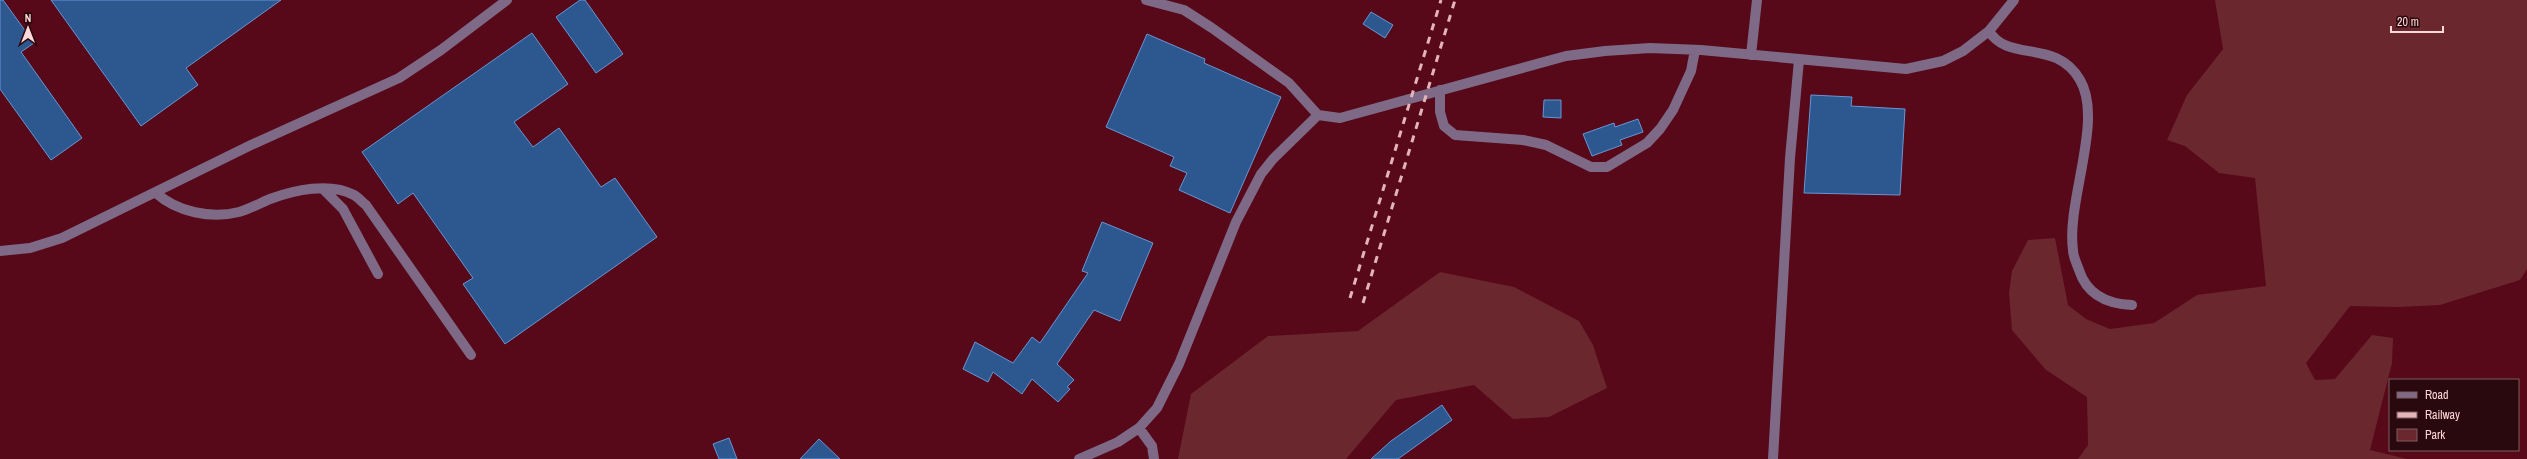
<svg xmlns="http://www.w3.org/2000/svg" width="2527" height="459" viewBox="0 0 2527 459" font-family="'Archivo Narrow',sans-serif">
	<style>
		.green { fill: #6b272e }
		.building { fill: #2d578f; stroke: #6796d6 }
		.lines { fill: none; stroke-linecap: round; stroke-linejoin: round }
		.minor { stroke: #7e6a86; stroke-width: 10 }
		.rail { stroke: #e3b5b9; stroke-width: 3; stroke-dasharray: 7 7; stroke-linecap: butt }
	</style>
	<rect width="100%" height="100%" fill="#570819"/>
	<path class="green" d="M 2215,0 L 2527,0 L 2527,269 L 2520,280 L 2440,305 L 2399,307 L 2350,306 L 2306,363 L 2315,380 L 2335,379 L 2372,335 L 2393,338 L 2392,363 L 2370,450 L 2407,459 L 2078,459 L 2088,445 L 2087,397 L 2046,370 L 2012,330 L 2009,293 L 2012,271 L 2028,240 L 2055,238 L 2068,305 L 2086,319 L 2110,329 L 2154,323 L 2197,295 L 2266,286 L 2255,178 L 2219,173 L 2185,146 L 2167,140 L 2187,95 L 2223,49 Z
		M 1440,272 L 1514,287 L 1579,321 L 1593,345 L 1607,388 L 1549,417 L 1513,419 L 1474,385 L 1396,400 L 1346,459 L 1178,459 L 1191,394 L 1268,336 L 1358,331 Z"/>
	<path class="building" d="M 0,0 L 3,0 L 34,43 L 21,52 L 82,138 L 51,160 L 0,89 Z
		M 51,0 L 281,0 L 186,68 L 198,85 L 141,126 Z
		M 580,0 L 585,0 L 623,54 L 596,73 L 556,17 Z
		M 1371,12 L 1393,25 L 1385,38 L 1363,24 Z
		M 532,33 L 568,84 L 514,122 L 533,147 L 559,128 L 601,187 L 615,178 L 657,237 L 505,344 L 463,284 L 473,278 L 413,193 L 398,204 L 362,152 Z
		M 1147,34 L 1205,59 L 1204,63 L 1281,97 L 1230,213 L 1179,190 L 1187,173 L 1170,166 L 1174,157 L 1106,127 Z
		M 1811,95 L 1852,97 L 1851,106 L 1905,109 L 1900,195 L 1804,193 Z
		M 1544,100 L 1561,100 L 1561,118 L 1543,117 Z
		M 1638,119 L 1643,132 L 1620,140 L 1622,145 L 1592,156 L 1583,134 L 1614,123 L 1615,127 Z
		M 1102,222 L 1153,243 L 1120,321 L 1094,310 L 1057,364 L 1074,380 L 1067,387 L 1070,389 L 1058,402 L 1032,379 L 1022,394 L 993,372 L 988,382 L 963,369 L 975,342 L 1013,363 L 1032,337 L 1040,343 L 1088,273 L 1082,271 Z
		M 1442,405 L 1452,420 L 1398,459 L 1371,459 L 1391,441 Z
		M 729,438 L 737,459 L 719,459 L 713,444 Z
		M 819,439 L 840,459 L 800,459 Z"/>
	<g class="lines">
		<path class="minor" d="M 1146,0 L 1184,10 L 1212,28 L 1289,83 L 1318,115 L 1340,118 L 1566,56 L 1605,51 L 1650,48 L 1701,50 L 1906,69 L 1943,61 L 1963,51 L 1989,31 L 2014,0
			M 1989,31 C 2008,63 2056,38 2080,80 C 2104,120 2066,202 2073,250 C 2073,257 2077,264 2079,270 C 2087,295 2107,304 2132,305
			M 1751,55 L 1757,0
			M 1440,90 L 1440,112 L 1444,126 L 1455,135 L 1523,140 L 1546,145 L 1591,167 L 1607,167 L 1647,143 L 1660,129 L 1673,110 L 1691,71 L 1695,50
			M 323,189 L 343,209 L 378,274
			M 156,193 C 177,212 211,219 239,212 C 250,209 260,203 270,199 C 294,190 330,182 354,195 C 358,197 362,202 366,205 L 471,355
			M 0,251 L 30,248 L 62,238 L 251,145 L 399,78 L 441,50 L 507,0
			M 1139,428 L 1152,446 L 1154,459
			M 1079,459 L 1118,442 L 1139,428 L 1157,408 L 1179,364 L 1236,222 L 1261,174 L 1273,159 L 1318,115
			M 1773,459 L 1790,158 L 1799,60"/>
		<path class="rail" d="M 1350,298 L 1441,0
			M 1363,303 L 1455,0"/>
	</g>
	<rect x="2389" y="379" width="130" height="72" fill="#29090d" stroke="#7f5c5f"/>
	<rect x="2397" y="392" width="20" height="6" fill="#7e6a86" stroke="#7f5c5f"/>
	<text x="2425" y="399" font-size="12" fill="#ffd8d9">Road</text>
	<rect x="2397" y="412" width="20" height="6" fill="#e3b5b9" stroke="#7f5c5f"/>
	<text x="2425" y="419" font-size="12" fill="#ffd8d9">Railway</text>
	<rect x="2397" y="429" width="20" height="12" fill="#6b272e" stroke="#7f5c5f"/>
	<text x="2425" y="439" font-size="12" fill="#ffd8d9">Park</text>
	<g transform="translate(28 28)" stroke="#29090d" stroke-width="3" paint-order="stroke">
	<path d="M0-3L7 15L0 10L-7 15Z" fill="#ffd8d9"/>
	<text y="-6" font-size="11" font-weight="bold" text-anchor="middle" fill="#ffd8d9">N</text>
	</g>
	<path d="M2391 26v6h52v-6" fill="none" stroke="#ffd8d9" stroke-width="2"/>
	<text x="2397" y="26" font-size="12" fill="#ffd8d9" stroke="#29090d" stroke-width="3" paint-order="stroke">20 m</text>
</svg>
